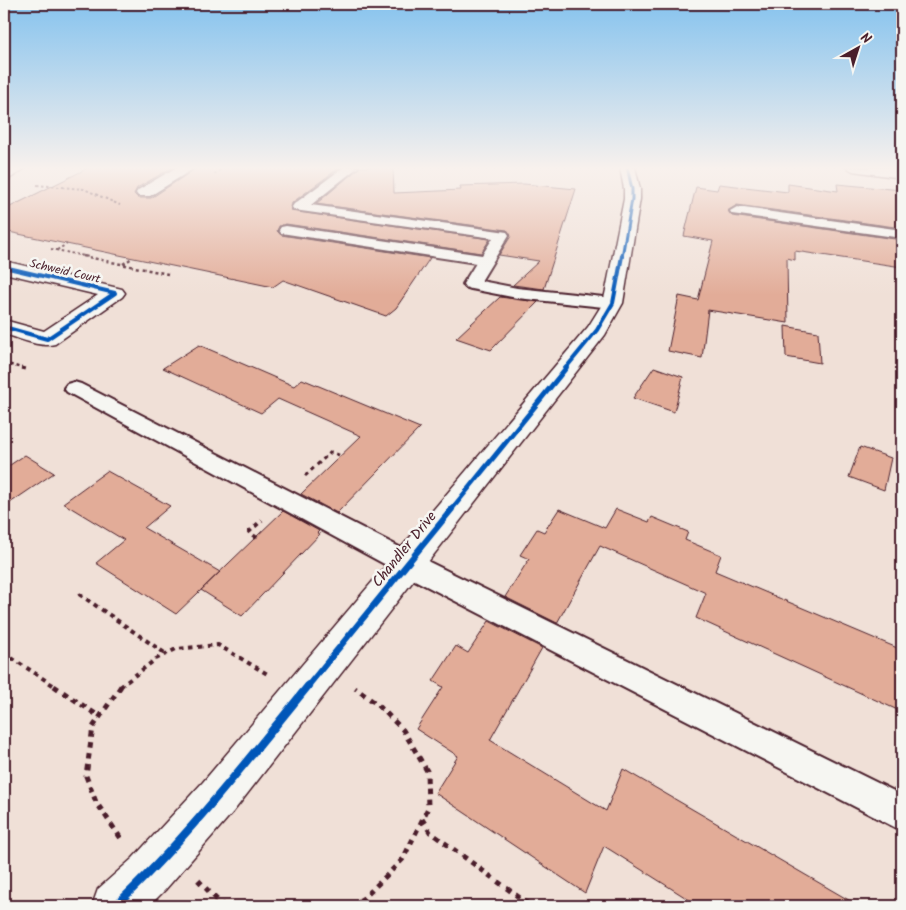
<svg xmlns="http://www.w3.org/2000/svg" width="906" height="910" viewBox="0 0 906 910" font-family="Kalam,sans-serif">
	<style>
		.building { fill: #e2ac98; stroke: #4a1f2b }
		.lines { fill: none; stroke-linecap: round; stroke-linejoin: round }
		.service-casing { stroke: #4a1f2b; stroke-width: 4 }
		.minor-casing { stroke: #4a1f2b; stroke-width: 3 }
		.path-far4 { stroke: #4a1f2b; stroke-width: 2; stroke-dasharray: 2.5 2.5; stroke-linecap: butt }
		.path-far3 { stroke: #4a1f2b; stroke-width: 2.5; stroke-dasharray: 3 3; stroke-linecap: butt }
		.path-far2 { stroke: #4a1f2b; stroke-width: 3; stroke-dasharray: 4 4; stroke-linecap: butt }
		.path-far1 { stroke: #4a1f2b; stroke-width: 4; stroke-dasharray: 4.5 4.5; stroke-linecap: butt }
		.path { stroke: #4a1f2b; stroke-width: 5; stroke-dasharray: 5.5 5.5; stroke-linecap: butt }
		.service { fill: #f6f6f2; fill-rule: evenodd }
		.minor { fill: #f6f6f2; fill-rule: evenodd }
		.cycleway-far4-casing { stroke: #f6f6f2; stroke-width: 5 }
		.cycleway-far3-casing { stroke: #f6f6f2; stroke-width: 6 }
		.cycleway-far2-casing { stroke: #f6f6f2; stroke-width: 8 }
		.cycleway-far1-casing { stroke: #f6f6f2; stroke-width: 9 }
		.cycleway-casing { stroke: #f6f6f2; stroke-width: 11 }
		.cycleway-far4 { stroke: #0057b8; stroke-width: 3 }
		.cycleway-far3 { stroke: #0057b8; stroke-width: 4 }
		.cycleway-far2 { stroke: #0057b8; stroke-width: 5 }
		.cycleway-far1 { stroke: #0057b8; stroke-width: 6 }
		.cycleway { stroke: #0057b8; stroke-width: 8 }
		.labels { text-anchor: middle; stroke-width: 5; stroke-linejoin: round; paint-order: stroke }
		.far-street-label { font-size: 12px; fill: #4a1f2b; stroke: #f6f6f2 }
		.street-label { font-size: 15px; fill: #4a1f2b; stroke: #f6f6f2 }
	</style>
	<rect width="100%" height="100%" fill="#f0e0d7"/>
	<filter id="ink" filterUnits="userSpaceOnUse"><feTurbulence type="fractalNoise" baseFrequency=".02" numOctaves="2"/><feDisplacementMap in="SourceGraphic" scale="10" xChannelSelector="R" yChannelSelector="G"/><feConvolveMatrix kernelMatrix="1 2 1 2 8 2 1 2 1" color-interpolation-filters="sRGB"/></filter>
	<g filter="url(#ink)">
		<path class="building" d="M 90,167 L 173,167 L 137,188 L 134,194 L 138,198 L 151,198 L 198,167 L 340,167 L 293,202 L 290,206 L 292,211 L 490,239 L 481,253 L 286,224 L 279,226 L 277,231 L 281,235 L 430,258 L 396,308 L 386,316 L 283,280 L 273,287 L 4,231 L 4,210 Z
			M 360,167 L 393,167 L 394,193 L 461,190 L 460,186 L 524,184 L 576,189 L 544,289 L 513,285 L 539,261 L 499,255 L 511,236 L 507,230 L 316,204 Z
			M 719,184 L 788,192 L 788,184 L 838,191 L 837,184 L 902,190 L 902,228 L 737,205 L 728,211 L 732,216 L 902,240 L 902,267 L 795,251 L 795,260 L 787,258 L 788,323 L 708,310 L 702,358 L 668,351 L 679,296 L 698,300 L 713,241 L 684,236 L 696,187 L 717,190 Z
			M 500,297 L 538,302 L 491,350 L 456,338 Z
			M 785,326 L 818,332 L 820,363 L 786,357 Z
			M 199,345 L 294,386 L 302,379 L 420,428 L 337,513 L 301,494 L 361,436 L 278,399 L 261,413 L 163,368 Z
			M 654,367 L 683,377 L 674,412 L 633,398 Z
			M 860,447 L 891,458 L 884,490 L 849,477 Z
			M 25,455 L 54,473 L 4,507 L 4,469 Z
			M 107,471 L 170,506 L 144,528 L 220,572 L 176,614 L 96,563 L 124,540 L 63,503 Z
			M 559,509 L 605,528 L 616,509 L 649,522 L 652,517 L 688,532 L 685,540 L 721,555 L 715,571 L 902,650 L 902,712 L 696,618 L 706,593 L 600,546 L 557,623 L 505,597 L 529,559 L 520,555 L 537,529 L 544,532 Z
			M 283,511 L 319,531 L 317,533 L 320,534 L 242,616 L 201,590 Z
			M 489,621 L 542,648 L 490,740 L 606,811 L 623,769 L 859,906 L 699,906 L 604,846 L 585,893 L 435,793 L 458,756 L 416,729 L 443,687 L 433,681 L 456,646 L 468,653 Z"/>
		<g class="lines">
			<g class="service-casing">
				<path id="service" d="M 344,167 L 358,167 L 311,205 L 507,232 L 509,235 L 481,281 L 517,288 L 613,298 L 619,299 L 622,303 L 619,307 L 613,308 L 517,298 L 471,289 L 465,287 L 463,284 L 476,263 L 281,233 L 279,230 L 281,227 L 286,226 L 482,255 L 493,238 L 294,210 L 292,207 L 294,204 Z
					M 737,207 L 902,230 L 902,238 L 732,214 L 730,211 Z
					M 74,382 L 81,384 L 417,556 L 902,795 L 902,831 L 399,572 L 67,392 L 64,388 L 67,384 Z"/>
			</g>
			<g class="minor-casing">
				<path id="minor" d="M 8,167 L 27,167 L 9,179 L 4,181 L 4,170 Z
					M 177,167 L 196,167 L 150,196 L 138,196 L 136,193 L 138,190 Z
					M 620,167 L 635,167 L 640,189 L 640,199 L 623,303 L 605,335 L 233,812 L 165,890 L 149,906 L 92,906 L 98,889 L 133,858 L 203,782 L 588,327 L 603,303 L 606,290 L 624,199 L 624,189 Z
					M 846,167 L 902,168 L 902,178 L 853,171 Z
					M 4,261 L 122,289 L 125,293 L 122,297 L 55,344 C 39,348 19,338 4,334 L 4,320 L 44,331 L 98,295 L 4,273 Z"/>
			</g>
			<path class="path-far4" d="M 214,174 L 225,167
				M 37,185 L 84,189 L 120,205
				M 51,249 L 89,257
				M 57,250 L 67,244"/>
			<path class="path-far3" d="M 83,256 L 168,274
				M 123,264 L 132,258
				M 4,363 L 25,369"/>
			<path class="path-far2" d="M 21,368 L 25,369
				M 305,476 L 331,452 L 341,456"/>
			<path class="path-far1" d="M 257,538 L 249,532 L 262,520
				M 79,594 L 166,654
				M 4,653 L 56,687
				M 120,687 L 156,659 L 176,649 L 218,645 L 269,675"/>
			<path class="path" d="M 54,686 L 100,717
				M 121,686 L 93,727 L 86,776 L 96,802 L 122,840
				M 422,819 L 430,832 L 531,906
				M 198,880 L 223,906
				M 350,906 L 364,898 L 403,859 L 428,808 L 427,771 L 403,730 L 378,705 L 355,688
				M 683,906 L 686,898"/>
			<use href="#service" class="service"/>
			<use href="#minor" class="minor"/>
			<g class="cycleway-far4-casing">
				<path id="cycleway-far4" d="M 622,257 L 632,199 L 632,189 L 627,167"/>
			</g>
			<g class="cycleway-far3-casing">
				<path id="cycleway-far3" d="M 4,267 L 115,293 L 47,339 L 4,327
					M 565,369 L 597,330 L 613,303 L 622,256"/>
			</g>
			<g class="cycleway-far2-casing">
				<path id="cycleway-far2" d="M 451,510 L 566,368"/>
			</g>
			<g class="cycleway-far1-casing">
				<path id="cycleway-far1" d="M 307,687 L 452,509"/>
			</g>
			<g class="cycleway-casing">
				<path id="cycleway" d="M 115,906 C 186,839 246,762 308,686"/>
			</g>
			<use href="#cycleway-far4" class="cycleway-far4"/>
			<use href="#cycleway-far3" class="cycleway-far3"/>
			<use href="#cycleway-far2" class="cycleway-far2"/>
			<use href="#cycleway-far1" class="cycleway-far1"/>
			<use href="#cycleway" class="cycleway"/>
		</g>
	</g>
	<linearGradient id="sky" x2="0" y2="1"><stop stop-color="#86c3ee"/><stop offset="0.57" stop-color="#f8f1ed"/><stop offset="1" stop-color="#f8f1ed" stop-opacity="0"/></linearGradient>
	<rect width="906" height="295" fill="url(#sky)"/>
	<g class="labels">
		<g class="far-street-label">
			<text transform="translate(65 271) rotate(13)" y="4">Schweid Court</text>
		</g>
		<g class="street-label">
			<text transform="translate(404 549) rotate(-51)" y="5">Chandler Drive</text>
		</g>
	</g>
	<rect width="906" height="910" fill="none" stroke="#f6f6f2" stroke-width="20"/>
	<rect x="10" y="10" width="886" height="890" fill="none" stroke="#4a1f2b" stroke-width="2" filter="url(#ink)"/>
	<g transform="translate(858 48) rotate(39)" stroke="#f6f6f2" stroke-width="4" paint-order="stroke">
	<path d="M0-4L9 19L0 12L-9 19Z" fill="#4a1f2b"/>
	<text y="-8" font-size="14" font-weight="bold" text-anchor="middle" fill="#4a1f2b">N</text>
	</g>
</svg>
